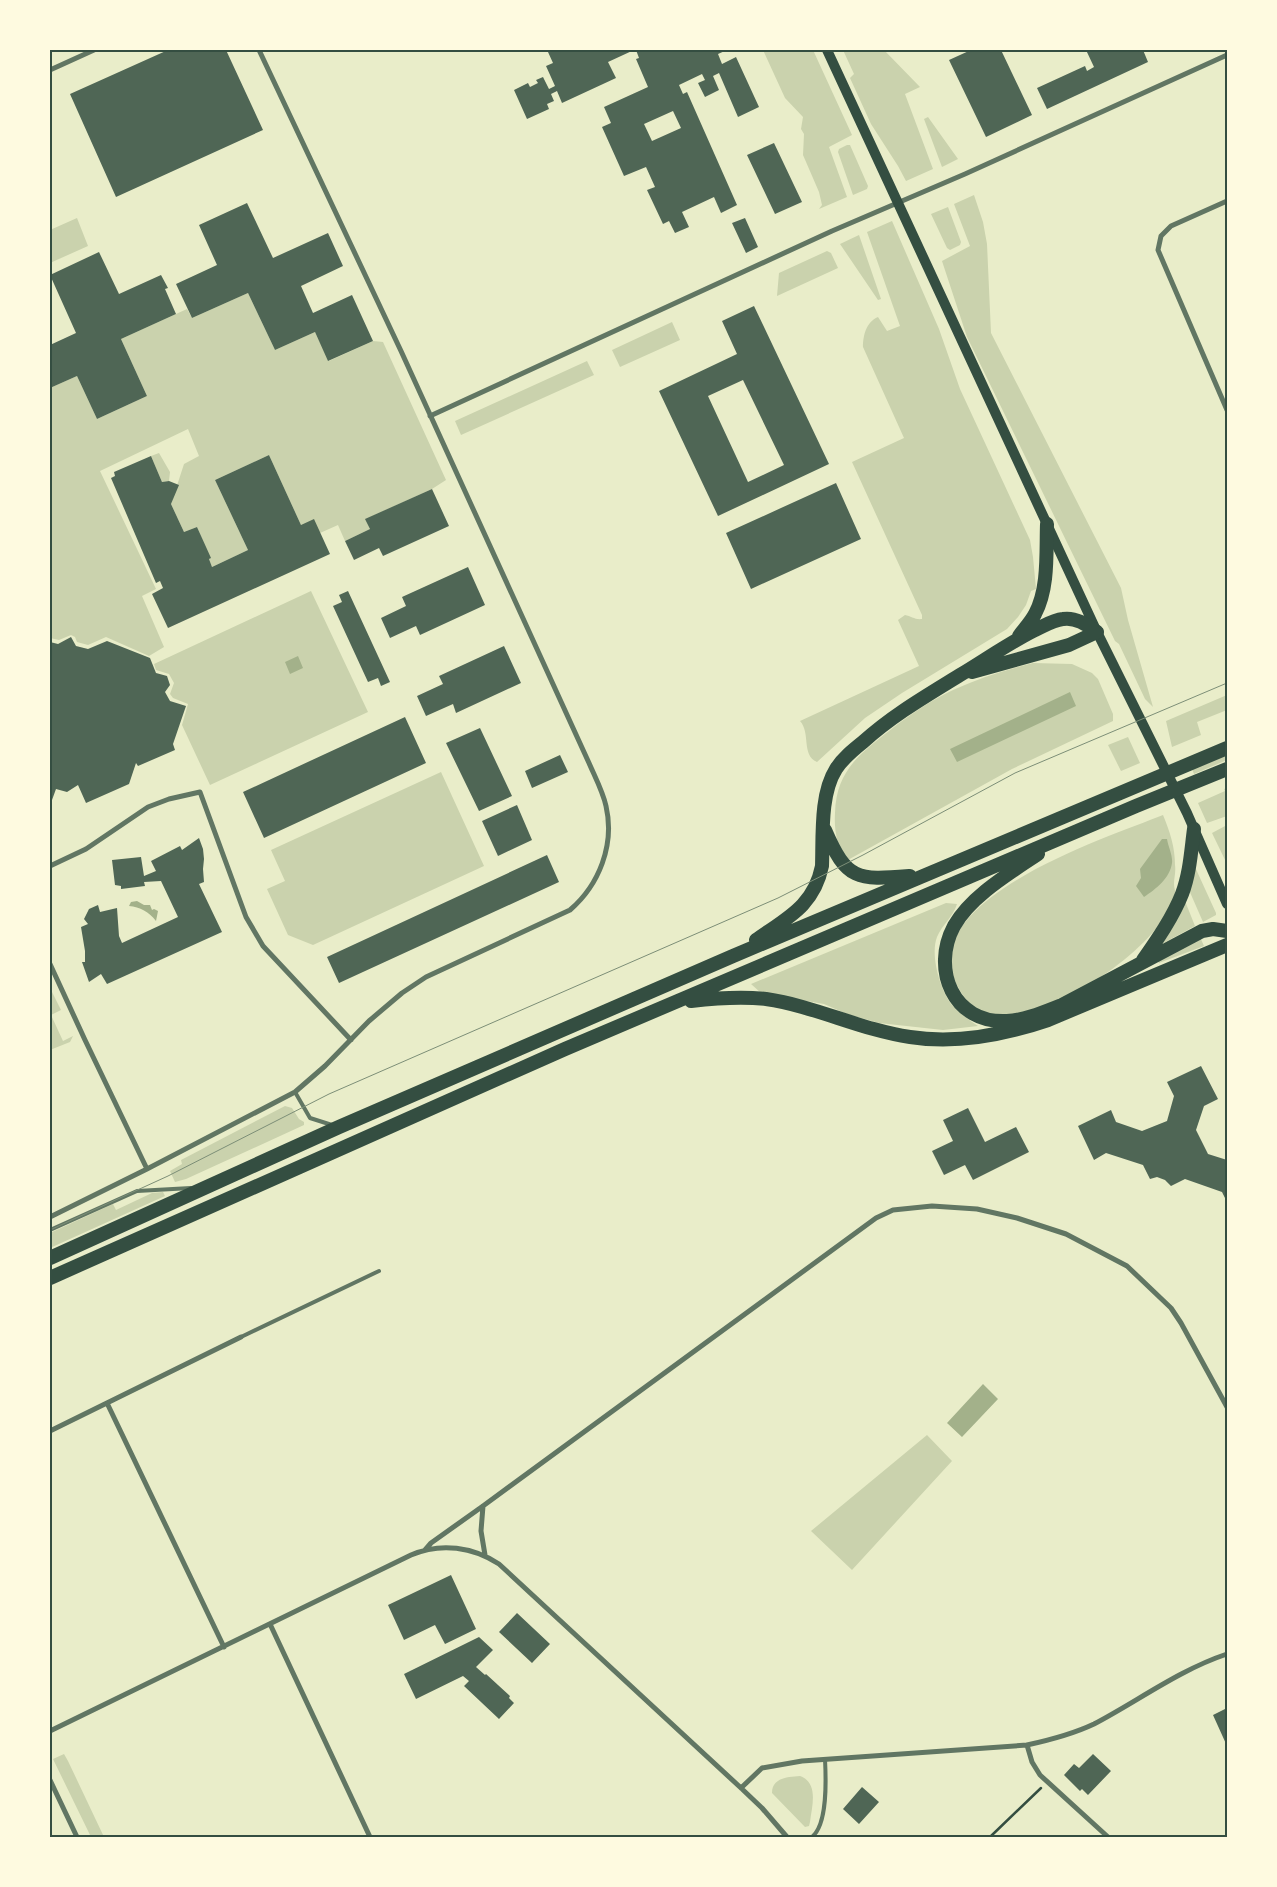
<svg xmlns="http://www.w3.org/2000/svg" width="1277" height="1887" viewBox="0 0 1277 1887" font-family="'Exo 2',sans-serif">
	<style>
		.green { fill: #cad2ad }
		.water { fill: #a3b18a }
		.building { fill: #4f6655; fill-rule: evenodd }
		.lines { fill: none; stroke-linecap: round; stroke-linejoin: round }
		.path { stroke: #344e41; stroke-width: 2.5 }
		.service { stroke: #617663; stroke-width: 4 }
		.minor { stroke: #617663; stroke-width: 5 }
		.secondary { stroke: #344e41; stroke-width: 10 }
		.trunk { stroke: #344e41; stroke-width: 14 }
		.tram { stroke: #7c8e77; stroke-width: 1 }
		.neatline { fill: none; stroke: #344e41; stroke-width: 2 }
	</style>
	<rect width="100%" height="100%" fill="#e9edc9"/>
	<path class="green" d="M 763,50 L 813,50 L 852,135 L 829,147 L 847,197 L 819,209 L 822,205 L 819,192 L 803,155 L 804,134 L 801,129 L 803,117 L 785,98 Z
		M 843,50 L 884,50 L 920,87 L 905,94 L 933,169 L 906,181 L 898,166 L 871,124 L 850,78 L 854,74 Z
		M 928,117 L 958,159 L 942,167 L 924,119 Z
		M 847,145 L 850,145 L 868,186 L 867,189 L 853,195 L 838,152 L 839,149 Z
		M 974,195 L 983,222 L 987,244 L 991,333 L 1121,588 L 1128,620 L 1153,707 L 1145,699 L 1119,644 L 1115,641 L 967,337 L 942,261 L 970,246 L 954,204 Z
		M 948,207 L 961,242 L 960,245 L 950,250 L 947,248 L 931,214 Z
		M 77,218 L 88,246 L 50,263 L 50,230 Z
		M 892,221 L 939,329 L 960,389 L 1030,540 L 1033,557 L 1036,589 L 1031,591 L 1026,605 L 1018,617 L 1007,629 L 902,693 L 865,718 L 817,762 C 801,755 811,733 800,721 L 919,666 L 898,620 L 905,615 C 911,616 915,620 922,619 L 922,615 L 852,462 L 904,438 L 863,347 C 863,336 866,322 878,317 L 887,331 L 900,326 L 867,232 Z
		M 859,235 L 881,299 L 878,300 L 840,244 Z
		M 827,251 L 831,253 L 838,268 L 777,296 L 779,273 Z
		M 248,293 L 275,350 L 315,332 L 329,361 L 373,341 L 383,342 L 446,480 L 432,489 L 366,519 L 370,529 L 345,541 L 338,525 L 320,533 L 301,525 L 269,455 L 215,480 L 248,550 L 212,567 L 209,559 L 210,558 L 197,527 L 184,532 L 171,504 L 184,464 L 199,456 L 188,429 L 100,471 L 156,589 L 142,596 L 164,647 L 149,656 L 106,637 L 88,645 L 77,642 L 75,637 L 71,635 L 59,640 L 50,638 L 50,388 L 77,376 L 97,419 L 147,396 L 121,339 L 187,309 L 192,318 Z
		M 672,322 L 680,340 L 620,367 L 612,350 Z
		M 587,361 L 594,375 L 461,435 L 455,421 Z
		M 159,453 L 170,472 L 169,481 L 162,482 L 151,456 Z
		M 311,591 L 368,712 L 210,785 L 182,725 L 188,704 L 173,698 L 170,694 L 174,683 L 169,674 L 156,670 L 154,664 Z
		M 1033,663 L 1072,664 L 1092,673 L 1098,679 L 1113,714 L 1113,721 L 1012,769 L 846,861 C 837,845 834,831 835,813 C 836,772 859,754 889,731 C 909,715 930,701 953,690 C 979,678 1006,670 1033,663 Z
		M 1227,695 L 1227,710 L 1197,722 L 1201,735 L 1172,747 L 1166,721 Z
		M 1128,737 L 1140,763 L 1121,771 L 1108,745 Z
		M 1227,755 L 1227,760 L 1194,774 L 1192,769 Z
		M 441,772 L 484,866 L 313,945 L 288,935 L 267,889 L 285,881 L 271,850 Z
		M 1227,788 L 1227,816 L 1207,823 L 1198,803 L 1225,791 L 1224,789 Z
		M 1163,815 C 1170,832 1175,847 1175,865 C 1176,872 1174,878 1174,884 C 1174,888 1176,892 1175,895 C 1160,949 1053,1018 998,1016 C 978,1015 964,1000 956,983 C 915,899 1109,837 1163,815 Z
		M 1227,825 L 1227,864 L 1212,833 Z
		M 1195,867 L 1216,913 L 1216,915 L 1203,922 L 1189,890 Z
		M 1185,901 L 1195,926 L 1158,946 Z
		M 946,903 L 957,904 C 953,917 942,925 937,937 C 930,955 940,989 951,1004 C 959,1013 969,1020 978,1026 L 943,1030 L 879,1023 L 847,1014 L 824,1004 L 761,993 L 751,984 Z
		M 1200,937 L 1204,946 L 1159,963 L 1157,960 Z
		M 50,988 L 61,1010 L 51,1015 L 63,1041 L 73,1036 L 70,1042 L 50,1050 Z
		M 285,1106 L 292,1108 L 299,1119 L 304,1122 L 304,1125 L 186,1179 L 175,1182 L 170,1171 L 182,1164 L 181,1160 Z
		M 163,1192 L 165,1196 L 50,1248 L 50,1233 L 113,1204 L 116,1210 L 152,1193 Z
		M 927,1435 L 952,1461 L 852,1570 L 811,1531 Z
		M 64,1754 L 68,1761 L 104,1837 L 91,1837 L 53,1759 Z
		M 800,1776 C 819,1783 812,1806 810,1822 L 809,1826 L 805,1827 L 772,1793 C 772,1778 787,1777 800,1776 Z"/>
	<path class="water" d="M 298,656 L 303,668 L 290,674 L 285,662 Z
		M 1070,692 L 1076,706 L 957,762 L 950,749 Z
		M 1162,839 L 1167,839 C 1168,846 1173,856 1172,863 C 1170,878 1156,889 1144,897 L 1136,886 L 1141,878 L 1140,869 Z
		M 137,901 L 144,905 L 150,905 L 152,910 L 154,909 L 158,911 L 156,921 C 149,912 140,907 129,906 L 131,902 Z
		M 983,1384 L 998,1399 L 962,1437 L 947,1423 Z"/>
	<path class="building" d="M 168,50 L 226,50 L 263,130 L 116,197 L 70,94 Z
		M 553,50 L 634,50 L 608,62 L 616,78 L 562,103 L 557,91 L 551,94 L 554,101 L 547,104 L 549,109 L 527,119 L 514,90 L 528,83 L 530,87 L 538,83 L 536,80 L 543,77 L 549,89 L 555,86 L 546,66 L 553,63 L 548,52 Z
		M 636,50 L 727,50 L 718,54 L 722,64 L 736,57 L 759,107 L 738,117 L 719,73 L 713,76 L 719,90 L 705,97 L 698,83 L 705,80 L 702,74 L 679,85 L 683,94 L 687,92 L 737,205 L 721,213 L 714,197 L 682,212 L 689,227 L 675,233 L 669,221 L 663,224 L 647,190 L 655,187 L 646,167 L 624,176 L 602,127 L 611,123 L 604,107 L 648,87 L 636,59 L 639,58 ZM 673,111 L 681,128 L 652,141 L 644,124 Z
		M 971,50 L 1001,50 L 1032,115 L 986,137 L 949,60 Z
		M 1086,50 L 1143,50 L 1148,62 L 1047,109 L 1037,88 L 1085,66 L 1087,71 L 1094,67 Z
		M 774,143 L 802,202 L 775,214 L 747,155 Z
		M 247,203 L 273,258 L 328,233 L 343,266 L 301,286 L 313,313 L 352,295 L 373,341 L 328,361 L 315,332 L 275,350 L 248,293 L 192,318 L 176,284 L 217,265 L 199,225 Z
		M 745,218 L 758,247 L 746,253 L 732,223 Z
		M 99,252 L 119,294 L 161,275 L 168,288 L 165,289 L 176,314 L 121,339 L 147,396 L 97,419 L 77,376 L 50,388 L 50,345 L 76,333 L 50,275 Z
		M 754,306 L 829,464 L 718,516 L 659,391 L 737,354 L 722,321 ZM 743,380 L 784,465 L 748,482 L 708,396 Z
		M 269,455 L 301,525 L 314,519 L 330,554 L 168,628 L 152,594 L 163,588 L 160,581 L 156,583 L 111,478 L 115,476 L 114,472 L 151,456 L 162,482 L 169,481 L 179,485 L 171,504 L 184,532 L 197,527 L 211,558 L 209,559 L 212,567 L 248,550 L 215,480 Z
		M 836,483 L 861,539 L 751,589 L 726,533 Z
		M 432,489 L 449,526 L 383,556 L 379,548 L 354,560 L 345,541 L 370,529 L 365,519 Z
		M 468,567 L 485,605 L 420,635 L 416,626 L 390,638 L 381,618 L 406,606 L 402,597 Z
		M 348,591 L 390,682 L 381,686 L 378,678 L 368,682 L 333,606 L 342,602 L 339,595 Z
		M 71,637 L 76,646 L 88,649 L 107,641 L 150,658 L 156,673 L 167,676 L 170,685 L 165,692 L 170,701 L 186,706 L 173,744 L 175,750 L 138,766 L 136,763 L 129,784 L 86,803 L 78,785 L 67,792 L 56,789 L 52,800 L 50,799 L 50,642 L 58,644 Z
		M 504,646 L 521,683 L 456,713 L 453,704 L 426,716 L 417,696 L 443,684 L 439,676 Z
		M 405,717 L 426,763 L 264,838 L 243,792 Z
		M 480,728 L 512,796 L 479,811 L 446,743 Z
		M 560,755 L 568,772 L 532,788 L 525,771 Z
		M 517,805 L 532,840 L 498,856 L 482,821 Z
		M 199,838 L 203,849 L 204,859 L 203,869 L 204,882 L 199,884 L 222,932 L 107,984 L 101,974 L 89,982 L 82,962 L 85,962 L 85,951 L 81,927 L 88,924 L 84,919 L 89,909 L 98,905 L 100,912 L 117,908 L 119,936 L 122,943 L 178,917 L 161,881 L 144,882 L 145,886 L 121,889 L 121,886 L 115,885 L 112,860 L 141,857 L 144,876 L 156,871 L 151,861 L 180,846 L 182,850 Z
		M 547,855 L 559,882 L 339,983 L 327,957 Z
		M 1201,1066 L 1218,1099 L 1204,1106 L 1196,1130 L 1208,1154 L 1227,1160 L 1227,1202 L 1222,1192 L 1185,1179 L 1171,1186 L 1165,1180 L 1157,1177 L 1150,1179 L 1143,1165 L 1106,1153 L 1094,1160 L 1078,1126 L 1111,1110 L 1116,1122 L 1142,1131 L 1167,1121 L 1174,1096 L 1167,1082 Z
		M 968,1108 L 985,1142 L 1016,1127 L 1029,1152 L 973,1180 L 965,1165 L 944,1175 L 932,1151 L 953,1141 L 943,1120 Z
		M 451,1575 L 476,1629 L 445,1644 L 435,1625 L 404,1640 L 388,1605 Z
		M 517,1613 L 550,1644 L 532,1663 L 499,1632 Z
		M 479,1637 L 493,1650 L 476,1667 L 485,1675 L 486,1674 L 510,1696 L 509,1698 L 514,1703 L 499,1719 L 464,1686 L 469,1681 L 463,1676 L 416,1699 L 404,1674 Z
		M 1227,1708 L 1227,1746 L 1213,1715 Z
		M 1093,1754 L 1111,1771 L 1088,1795 L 1082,1789 L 1080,1791 L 1064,1775 L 1074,1764 L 1079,1768 Z
		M 862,1787 L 879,1802 L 859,1824 L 843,1809 Z"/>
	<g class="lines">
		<path class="path" d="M 990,1837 L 1041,1788"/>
		<path class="service" d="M 295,1092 L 310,1118 L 332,1125
			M 50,1230 L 137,1191 L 191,1188
			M 241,1337 L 379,1271
			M 812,1837 C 828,1824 826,1779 825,1759"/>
		<path class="minor" d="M 50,70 L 94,50
			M 1227,201 L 1171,226 L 1161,236 L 1158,250 L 1227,410
			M 430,416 L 832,231 L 965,174 L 1227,55
			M 50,866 L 86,849 L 148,807 L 169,799 L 200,792 L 246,917 L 263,946 L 351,1040
			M 50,964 L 85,1040 L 147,1169
			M 50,1217 L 147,1169 L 295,1092 L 325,1066 L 369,1021 L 402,993 L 426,977 L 570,910 C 599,885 615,845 606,806 C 603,792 595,777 589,763 L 401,351 L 259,50
			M 107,1403 L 224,1647
			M 50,1431 L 241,1337
			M 483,1506 L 481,1531 L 485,1555
			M 425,1550 L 431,1543 L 483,1506 L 876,1218 L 893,1210 L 932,1206 L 977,1209 L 1017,1218 L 1066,1234 L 1127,1266 L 1171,1308 L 1181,1323 L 1227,1407
			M 270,1624 L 370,1837
			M 50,1731 L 411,1555 C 441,1542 473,1547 499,1564 L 741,1788 L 762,1808 L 787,1837
			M 1027,1745 L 1032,1762 L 1040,1775 L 1108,1837
			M 50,1780 L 77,1837
			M 741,1788 L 762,1768 L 802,1761 L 1027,1745 C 1050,1740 1073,1734 1094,1724 C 1138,1701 1179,1670 1227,1654"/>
		<path class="secondary" d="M 827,50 L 1097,632 L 1187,813 L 1227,904"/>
		<path class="trunk" d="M 1019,636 C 1024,629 1031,622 1035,614 C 1049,588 1046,552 1047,524
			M 972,672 L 1069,645 L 1097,632
			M 825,830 C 847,881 857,880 910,876
			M 1038,854 C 1010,873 971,896 954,926 C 931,969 953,1024 1007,1021 C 1026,1020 1044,1012 1062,1005 L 1202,931 L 1213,929 L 1227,931
			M 756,940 C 787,918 814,906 822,866 C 823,836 820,794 836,769 C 843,758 853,750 863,742 C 893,715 926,696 960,675 C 985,660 1009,643 1035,630 C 1044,626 1053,620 1063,619 C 1076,617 1087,625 1097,632
			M 1143,960 C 1157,940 1173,917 1182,894 C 1190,873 1191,851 1194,829
			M 691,1001 C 716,998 741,996 766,999 C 815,1006 861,1030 910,1037 C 955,1044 1004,1035 1048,1020 L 1227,945
			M 50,1258 L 339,1127 L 733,956 L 1227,748
			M 50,1278 L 565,1049 L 1136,806 L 1227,769"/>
		<path class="tram" d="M 50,1230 L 168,1176 L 329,1094 L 778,898 L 863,855 L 1015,773 L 1227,683"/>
	</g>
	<rect width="1277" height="1887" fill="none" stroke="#fefae0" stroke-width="102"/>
	<rect x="51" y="51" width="1175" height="1785" class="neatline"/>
</svg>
